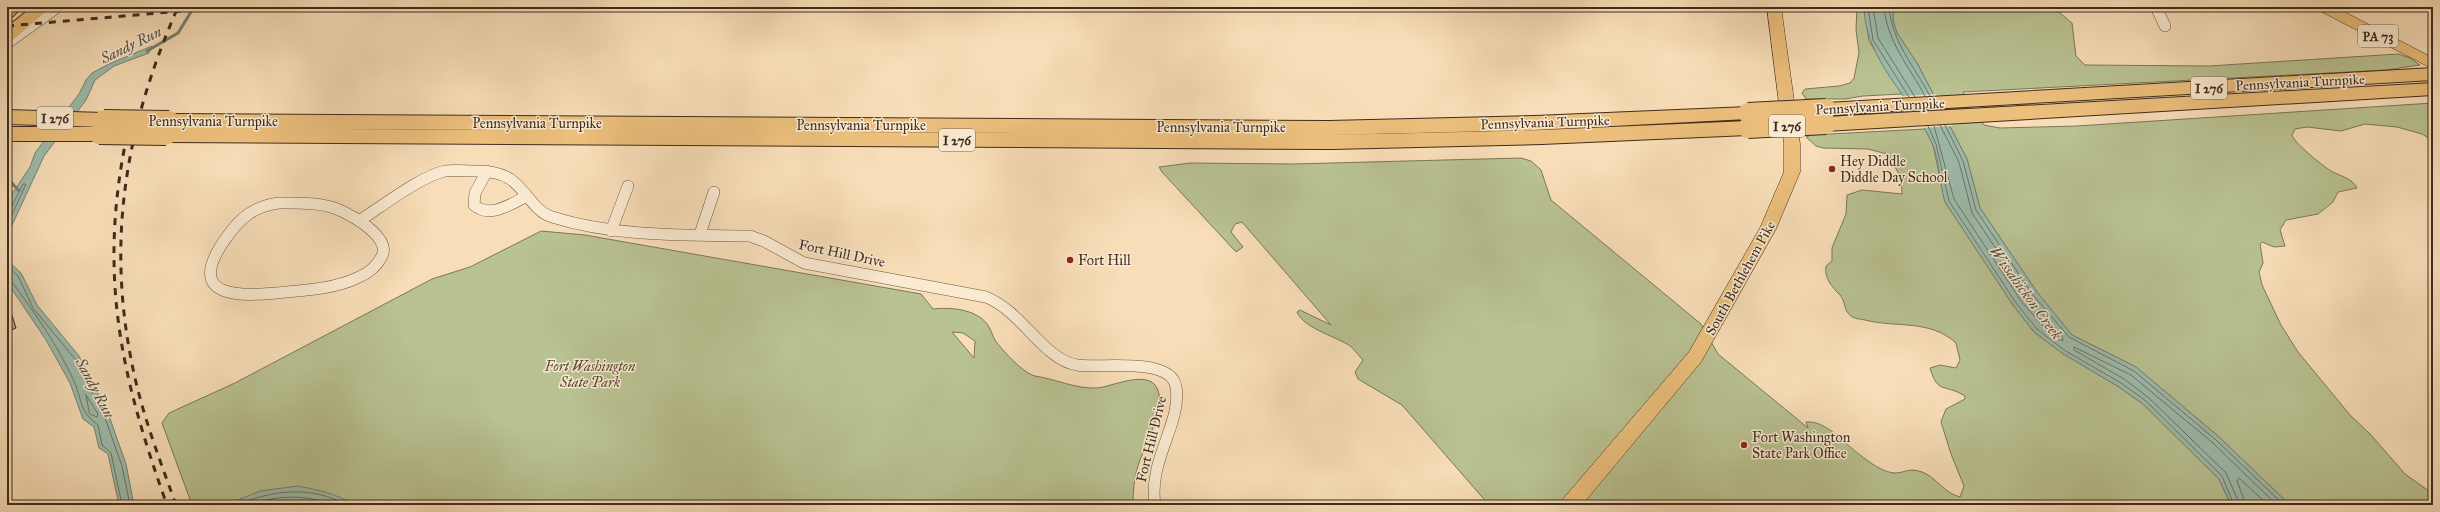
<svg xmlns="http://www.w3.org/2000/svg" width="2440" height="512" viewBox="0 0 2440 512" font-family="'IM FELL Great Primer',serif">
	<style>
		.green { fill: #b9c292; stroke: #7c7758; fill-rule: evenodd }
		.water { fill: #9dbcad; stroke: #778274 }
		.pier { fill: #f8deb8 }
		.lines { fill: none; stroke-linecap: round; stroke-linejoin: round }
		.shore { stroke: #6e7466; stroke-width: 1 }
		.stream { stroke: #778274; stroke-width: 3 }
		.building { fill: #d99674; stroke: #3f2c1f }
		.minor-casing { stroke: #6d5845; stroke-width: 12 }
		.secondary-casing { stroke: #3f2c1f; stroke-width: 1 }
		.primary-casing { stroke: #3f2c1f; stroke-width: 1 }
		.motorway-casing { stroke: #3f2c1f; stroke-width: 2 }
		.minor { stroke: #faead1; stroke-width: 11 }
		.secondary { fill: #faead1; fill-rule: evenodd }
		.primary { fill: #ecbf7c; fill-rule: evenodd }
		.motorway { fill: #ecbf7c; fill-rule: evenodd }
		.rail { stroke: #3f2c1f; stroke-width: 3; stroke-dasharray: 7 7; stroke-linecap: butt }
		.motorway-bridge-casing { stroke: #3f2c1f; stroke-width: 22; stroke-linecap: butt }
		.motorway-bridge { stroke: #ecbf7c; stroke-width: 20 }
		.poi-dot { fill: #8f2418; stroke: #faead1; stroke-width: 1.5 }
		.labels { text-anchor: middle; stroke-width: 3; stroke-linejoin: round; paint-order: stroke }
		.shield { fill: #faead1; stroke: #776554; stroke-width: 1 }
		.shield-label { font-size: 13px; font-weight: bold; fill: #3f2c1f }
		.street-label { font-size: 14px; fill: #3f2c1f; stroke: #faead1 }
		.poi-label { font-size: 14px; fill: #3f2c1f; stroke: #faead1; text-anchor: start }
		.park-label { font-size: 14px; font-style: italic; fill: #574a36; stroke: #faead1 }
		.water-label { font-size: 15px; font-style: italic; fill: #565042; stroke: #faead1 }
	</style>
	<rect width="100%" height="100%" fill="#f8deb8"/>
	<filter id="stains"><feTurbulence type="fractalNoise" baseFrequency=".005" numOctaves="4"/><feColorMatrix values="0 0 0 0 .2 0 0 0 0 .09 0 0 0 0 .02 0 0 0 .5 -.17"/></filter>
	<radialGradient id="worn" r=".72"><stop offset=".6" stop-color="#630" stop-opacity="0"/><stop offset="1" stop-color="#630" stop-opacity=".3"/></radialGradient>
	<path class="green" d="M 1857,7 L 1864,7 L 1869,41 L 1902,94 L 1863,96 L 1845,99 L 1806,99 L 1802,93 L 1805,89 L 1839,86 L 1850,83 L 1854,78 L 1859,53 L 1856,30 Z
		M 1893,7 L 2053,7 L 2072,23 L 2076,56 L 2085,65 L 2209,66 L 2398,54 L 2410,58 L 2420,65 L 2386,70 L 1963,92 L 1984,125 L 2000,128 L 2077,126 L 2433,103 L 2433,141 L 2422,134 L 2397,127 L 2365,124 L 2341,131 L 2307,127 L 2295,129 L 2292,135 C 2294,143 2323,166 2331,171 C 2340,176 2352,178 2357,188 L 2338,192 L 2333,202 L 2318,214 L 2286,220 L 2280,230 L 2285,246 L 2274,247 L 2262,242 L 2260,244 L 2263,263 L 2259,272 L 2262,285 L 2281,325 L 2298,352 L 2350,415 L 2371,435 L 2405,474 L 2433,494 L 2433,505 L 2290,505 L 2219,437 L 2136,367 L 2072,335 L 2037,292 L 1980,208 L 1967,159 L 1917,63 L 1897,33 L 1893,21 Z
		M 1925,129 L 1933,145 L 1945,202 L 2013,305 L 2034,332 L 2062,353 L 2119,387 L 2143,404 L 2219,479 L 2231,505 L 1489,505 L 1402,405 L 1358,379 L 1355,372 L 1363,360 C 1358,355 1353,347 1347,344 C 1333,336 1303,327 1297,312 L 1300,310 L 1331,325 L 1242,222 L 1235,224 L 1231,232 L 1243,247 L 1236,252 L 1162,172 L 1159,167 L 1190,163 L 1293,164 L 1521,158 L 1531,161 L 1541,170 L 1551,200 L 1701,324 L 1718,354 L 1808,428 L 1806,422 C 1826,420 1845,444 1860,455 C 1869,462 1884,473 1895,473 C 1906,473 1908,467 1922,472 C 1936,477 1944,493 1960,497 L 1964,486 L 1951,454 L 1941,422 L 1946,409 L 1965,399 L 1965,396 C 1944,383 1938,395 1930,368 L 1940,365 L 1956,368 L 1960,360 L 1956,343 C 1930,319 1896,328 1865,320 C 1861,319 1854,319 1851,316 C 1843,310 1846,302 1840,295 C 1832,287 1824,278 1826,266 L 1832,261 L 1832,248 L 1846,214 L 1847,195 L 1862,190 L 1902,194 L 1901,177 L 1887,154 L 1868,149 L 1823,148 L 1816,146 L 1806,137 L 1811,135 Z
		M 541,231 L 585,235 L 921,294 L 933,309 C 950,307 976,309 987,324 C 991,329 992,335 995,340 C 1001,349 1024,374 1035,376 C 1056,379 1075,389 1097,388 C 1111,387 1148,369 1157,388 C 1167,407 1144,446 1138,466 C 1134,478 1133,493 1133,505 L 192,505 L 162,423 L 169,413 L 235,383 L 432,279 L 470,267 ZM 952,332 L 963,333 L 975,341 L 974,358 Z"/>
	<path class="water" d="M 1864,7 L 1893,7 L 1893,21 L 1897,33 L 1917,63 L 1967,159 L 1980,208 L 2037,292 L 2072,335 L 2136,367 L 2219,437 L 2290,505 L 2231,505 L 2219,479 L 2143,404 L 2119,387 L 2062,353 L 2034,332 L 2013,305 L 1945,202 C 1939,183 1940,161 1932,143 C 1911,97 1865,60 1864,7 Z
		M 152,46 L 149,53 L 114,66 L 95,80 L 86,100 L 44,156 L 7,236 L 7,210 L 12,194 L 30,167 L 35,153 L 79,94 L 86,80 L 92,73 L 109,64 Z
		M 7,260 L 21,273 L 37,305 L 79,356 L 108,413 L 126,464 L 134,505 L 119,505 L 108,454 L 99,448 L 94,427 L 83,419 L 70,383 L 46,340 L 7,282 Z
		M 298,486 C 319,490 337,494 355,505 L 226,505 L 260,491 Z"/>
	<path class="pier" d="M 1936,94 L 1953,126 L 1922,128 L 1901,96 Z"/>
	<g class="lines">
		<path class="shore" d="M 1868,7 L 1873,40 L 1909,97
			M 1873,7 L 1878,38 L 1915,97
			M 1884,7 C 1887,42 1909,66 1925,96
			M 1889,7 C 1892,42 1914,66 1930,96
			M 1945,125 L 1963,161 L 1976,210 L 2033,295 L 2069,337 L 2134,371 L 2216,440 L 2284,505
			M 1928,126 L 1936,144 L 1949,201 L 2016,303 L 2037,329 L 2064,350 L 2121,383 L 2146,401 L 2222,476 L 2234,505
			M 1934,126 L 1954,199 L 2021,301 L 2051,335 L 2063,341 L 2063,338 L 2029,298 L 1972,213 L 1959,162 L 1940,125
			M 7,208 L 12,206 L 23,184 L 26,184 L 7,226
			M 7,266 L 18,276 L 33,308 L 75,359 L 104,415 L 122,466 L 130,505
			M 7,280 L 12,282 C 35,313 58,346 74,381 C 83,401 78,410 98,425 L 102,445 L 111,453 L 122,505
			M 86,395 L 98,414 L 97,417 L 90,414 Z
			M 236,505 C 274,490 310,485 347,505
			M 249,505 C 279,494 306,495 336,505
			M 264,505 L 297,501 L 318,505
			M 2240,505 L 2226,473 L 2149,398 L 2124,379 L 2074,350 L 2074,347 L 2131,375 L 2213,443 L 2277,505
			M 2246,505 L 2237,481 L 2239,478 L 2268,505"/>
		<path class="stream" d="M 147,51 L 178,33 L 194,7
			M 7,182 L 12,183 L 19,191"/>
	</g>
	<path class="building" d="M 7,306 L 9,306 L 16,328 L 7,332 Z"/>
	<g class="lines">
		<g class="minor-casing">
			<path id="minor" d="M 2156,7 L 2165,26
				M 487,171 L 475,193 L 474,205 C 490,219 511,204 527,196
				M 279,203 C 295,203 312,202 327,206 C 344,209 392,236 382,256 C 377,266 367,274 357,278 C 336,288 309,290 286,292 C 241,297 182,300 226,238 C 240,218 254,206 279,203 Z
				M 359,221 C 381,207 421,176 445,171 C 455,170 466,171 475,171 C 487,171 500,172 510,179 C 526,189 534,212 552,217 C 616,237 684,235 750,236 L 764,241 L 804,263 L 986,297 C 1023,312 1044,360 1077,365 C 1099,369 1171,356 1176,387 C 1182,423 1148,460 1155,505
				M 611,231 L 628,186
				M 700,234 L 714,192"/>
		</g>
		<g class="secondary-casing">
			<path id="secondary" d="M 52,7 L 67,7 L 7,50 L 7,40 Z"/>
		</g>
		<g class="primary-casing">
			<path id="primary" d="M 1767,7 L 1781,7 L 1800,144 L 1800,172 L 1776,229 L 1701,362 L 1582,505 L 1560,505 L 1563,499 L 1689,352 L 1760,228 L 1784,172 L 1784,144 Z
				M 2316,7 L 2335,7 L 2433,58 L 2433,69 L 2318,10 Z"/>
		</g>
		<g class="motorway-casing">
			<path id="motorway" d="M 7,7 L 22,7 L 13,16 L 7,18 Z
				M 32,7 L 51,7 L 13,40 L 7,42 L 7,27 Z
				M 2433,68 L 2433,80 L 1826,115 L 1820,114 L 1817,109 L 1820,104 L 1826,103 Z
				M 2433,83 L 2433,95 L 1826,131 L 1819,129 L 1817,124 L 1819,119 L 1826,117 Z
				M 1748,107 L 1754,108 L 1757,113 L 1754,118 L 1748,119 L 1535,130 L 1329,135 L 169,128 L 163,126 L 160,121 L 163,116 L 169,114 L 1329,121 L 1535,116 Z
				M 7,110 L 104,113 L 110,115 L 113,120 L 110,125 L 104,127 L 7,124 Z
				M 1748,121 L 1755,123 L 1757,128 L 1755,133 L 1748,135 L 1542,144 L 1332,149 L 166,142 L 159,140 L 157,135 L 159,130 L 166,128 L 1332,135 L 1542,130 Z
				M 7,127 L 99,127 L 106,129 L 108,134 L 106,139 L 99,141 L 7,141 Z"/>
		</g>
		<use href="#minor" class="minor"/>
		<use href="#secondary" class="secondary"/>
		<use href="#primary" class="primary"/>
		<use href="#motorway" class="motorway"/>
		<path class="rail" d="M 7,26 L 229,7
			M 127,135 C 98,274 120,374 167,505
			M 176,505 C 161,463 145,422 135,378 C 105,246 124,130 178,7"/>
		<g class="motorway-bridge-casing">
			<path id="motorway-bridge" d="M 1748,113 L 1826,109
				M 104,120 L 169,121
				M 1748,128 L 1826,124
				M 99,134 L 166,135"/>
		</g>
		<use href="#motorway-bridge" class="motorway-bridge"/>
	</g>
	<g class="poi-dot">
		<circle cx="1832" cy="169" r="4"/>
		<circle cx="1070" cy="260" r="4"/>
		<circle cx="1744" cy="445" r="4"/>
	</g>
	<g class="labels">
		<g class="shield">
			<rect x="2358" y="25" width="40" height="22" rx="3"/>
			<rect x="2191" y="77" width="36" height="22" rx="3"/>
			<rect x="37" y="107" width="36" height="22" rx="3"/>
			<rect x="1769" y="115" width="36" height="22" rx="3"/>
			<rect x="939" y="129" width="36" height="22" rx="3"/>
		</g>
		<g class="shield-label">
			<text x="2378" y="41">PA 73</text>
			<text x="2209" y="93">I 276</text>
			<text x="55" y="123">I 276</text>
			<text x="1787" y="131">I 276</text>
			<text x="957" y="145">I 276</text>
		</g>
		<g class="street-label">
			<text transform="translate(2300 82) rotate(-3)" y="5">Pennsylvania Turnpike</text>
			<text transform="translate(1880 106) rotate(-3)" y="5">Pennsylvania Turnpike</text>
			<text x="213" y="126">Pennsylvania Turnpike</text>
			<text transform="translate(1545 122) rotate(-2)" y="5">Pennsylvania Turnpike</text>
			<text x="537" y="128">Pennsylvania Turnpike</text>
			<text x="861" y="130">Pennsylvania Turnpike</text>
			<text x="1221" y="132">Pennsylvania Turnpike</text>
			<text transform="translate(842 253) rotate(12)" y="5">Fort Hill Drive</text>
			<text transform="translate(1740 278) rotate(-61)" y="5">South Bethlehem Pike</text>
			<text transform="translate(1151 439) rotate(-76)" y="5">Fort Hill Drive</text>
		</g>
		<g class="poi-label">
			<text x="1840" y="166">Hey Diddle<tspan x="1840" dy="16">Diddle Day School</tspan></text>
			<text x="1078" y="265">Fort Hill</text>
			<text x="1752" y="442">Fort Washington<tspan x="1752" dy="16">State Park Office</tspan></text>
		</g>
		<g class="park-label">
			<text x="590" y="371">Fort Washington<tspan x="590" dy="16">State Park</tspan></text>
		</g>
		<g class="water-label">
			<text transform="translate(131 45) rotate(-26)" y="5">Sandy Run</text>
			<text transform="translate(2026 293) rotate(54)" y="5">Wissahickon Creek</text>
			<text transform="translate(95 388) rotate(62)" y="5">Sandy Run</text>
		</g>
	</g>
	<rect width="2440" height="512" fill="none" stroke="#f8deb8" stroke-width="24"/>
	<rect x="8" y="8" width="2424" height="496" fill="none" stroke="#3f2c1f" stroke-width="2"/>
	<rect x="12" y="12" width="2416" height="488" fill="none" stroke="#3f2c1f"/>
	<rect width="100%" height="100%" filter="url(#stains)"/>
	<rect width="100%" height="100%" fill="url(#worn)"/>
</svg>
